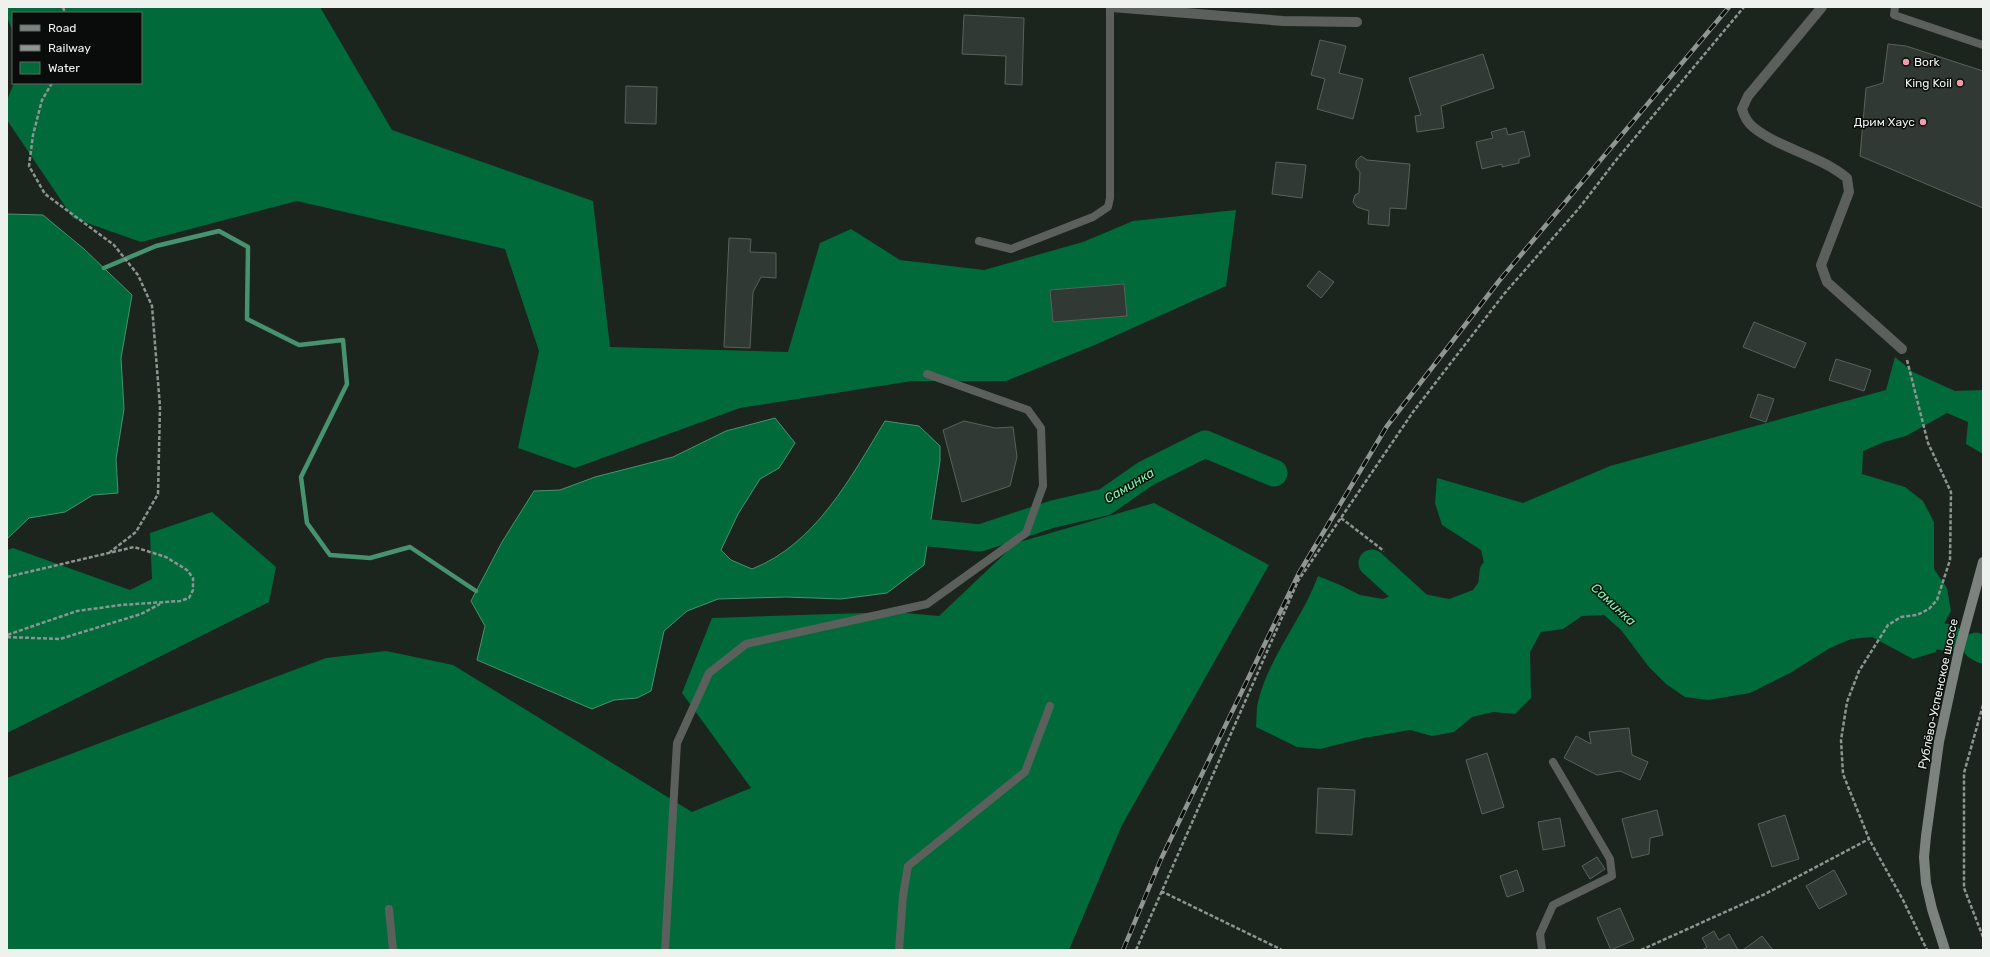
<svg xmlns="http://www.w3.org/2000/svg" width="1990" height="957" viewBox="0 0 1990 957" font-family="Rubik,sans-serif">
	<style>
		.forest { fill: #006a3a }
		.water { fill: #006a3a; stroke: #479370 }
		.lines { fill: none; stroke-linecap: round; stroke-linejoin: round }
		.stream { stroke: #479370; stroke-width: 4.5 }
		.river { stroke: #006a3a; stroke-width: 27 }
		.building { fill: #303933; stroke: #58625b }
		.path { stroke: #8e9590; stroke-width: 2.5; stroke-dasharray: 4 2; stroke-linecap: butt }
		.service { stroke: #5b605c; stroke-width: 8 }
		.minor { stroke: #5b605c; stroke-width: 10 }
		.secondary { stroke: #7c837e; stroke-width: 10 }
		.rail-casing { stroke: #909691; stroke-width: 4.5 }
		.rail { stroke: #090c0a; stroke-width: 3; stroke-dasharray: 9; stroke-linecap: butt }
		.poi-dot { fill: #f29aae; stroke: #090c0a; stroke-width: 1.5 }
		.labels { text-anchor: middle; stroke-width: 3; stroke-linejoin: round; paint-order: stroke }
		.poi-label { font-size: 12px; fill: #edf2ee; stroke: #090c0a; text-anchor: end }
		.street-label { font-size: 12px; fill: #edf2ee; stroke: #090c0a }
		.water-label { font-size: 13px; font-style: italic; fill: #82f4ad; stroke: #090c0a }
	</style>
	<rect width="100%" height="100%" fill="#1c241e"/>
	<path class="forest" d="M 7,7 L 320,7 L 392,130 L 593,201 L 610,347 L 788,352 L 820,243 L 851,229 L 900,260 L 984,270 L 1083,242 L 1133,221 L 1236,210 L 1226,286 L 1097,344 L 1006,381 L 912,381 L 740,408 L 575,468 L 518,448 L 539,351 L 505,249 L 297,201 L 141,242 L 73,218 L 7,120 L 7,100 L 14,83 L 141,83 L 141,13 L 13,13 L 13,32 L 7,17 Z
		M 1895,357 L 1913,372 L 1955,391 L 1983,390 L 1983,454 L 1966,444 L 1968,422 L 1947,413 L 1906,436 L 1884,442 L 1863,451 L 1862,474 L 1905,487 L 1923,501 L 1934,522 L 1934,569 L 1947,588 L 1951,611 L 1940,631 L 1936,652 L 1913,659 L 1872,637 L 1851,639 L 1830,648 L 1790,673 L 1750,693 L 1708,700 L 1685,697 L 1666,684 L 1649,667 L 1621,630 L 1604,615 L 1582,616 L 1563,629 L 1541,632 L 1530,652 L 1531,698 L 1515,714 L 1493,712 L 1472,717 L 1454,732 L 1432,736 L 1410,730 L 1364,738 L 1320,749 L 1297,747 L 1256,727 C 1257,719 1256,709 1258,702 C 1269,656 1302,620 1318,576 L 1340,585 L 1360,595 L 1383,599 L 1404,590 L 1449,599 L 1473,590 L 1486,572 L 1481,550 L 1442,525 L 1435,503 L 1437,478 L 1523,503 L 1610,466 L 1886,390 Z
		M 1154,503 L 1269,565 L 1122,825 L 1069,950 L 7,950 L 7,778 L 326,658 L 386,651 L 453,665 L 692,812 L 751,788 L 682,693 L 712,618 L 894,612 L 939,616 L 1016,543 Z
		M 212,512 L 276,567 L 269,602 L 7,733 L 7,550 L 13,548 L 130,590 L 152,579 L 150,533 Z"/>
	<path class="water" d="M 7,214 L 43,215 L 84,249 L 132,295 L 121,358 L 124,409 L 116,459 L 118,493 L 93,495 L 65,512 L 29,518 L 7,539 Z
		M 775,418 L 795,443 L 779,468 L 760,479 L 738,514 L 721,550 L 731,560 L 752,569 C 816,544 851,477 885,421 L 919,426 L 940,446 L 940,461 L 924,565 L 887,593 L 841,599 L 786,597 L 718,599 L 687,611 L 664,631 L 651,691 L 637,698 L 614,700 L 592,709 L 477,660 L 485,626 L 471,601 L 502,542 L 534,491 L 560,490 L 595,477 L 673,457 L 726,431 Z"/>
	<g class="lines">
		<path class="stream" d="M 104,268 L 156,246 L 219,231 L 248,247 L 247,319 L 299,345 L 343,340 L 347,384 L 301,477 L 307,523 L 330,555 L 370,558 L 410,547 L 476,591"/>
		<path class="river" d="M 930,533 L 980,538 L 1053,514 L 1105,502 L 1145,474 L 1205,444 L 1274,473
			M 1372,563 L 1482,663 L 1504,661 L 1509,624 L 1491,593 L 1493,572 L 1536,564 L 1559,581 L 1586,578 L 1628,613 L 1657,650 L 1705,670 L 1754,656 L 1805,616 L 1856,586 L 1887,607 L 1905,630 L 1950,638
			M 1976,646 L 1983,650"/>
	</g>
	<path class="building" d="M 964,15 L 1024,18 L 1022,85 L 1005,84 L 1006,56 L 962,54 Z
		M 1320,40 L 1346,46 L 1339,73 L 1363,79 L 1353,119 L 1317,109 L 1325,79 L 1311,75 Z
		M 1888,44 L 1906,46 L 1983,71 L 1983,208 L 1860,156 L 1866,88 L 1883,83 Z
		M 1483,54 L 1494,88 L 1441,106 L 1444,128 L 1417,132 L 1415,116 L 1421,115 L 1409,78 Z
		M 626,86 L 657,87 L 656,124 L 625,123 Z
		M 1506,128 L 1508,135 L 1524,131 L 1530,156 L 1519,159 L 1519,163 L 1502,167 L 1502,164 L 1482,169 L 1476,142 L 1493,138 L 1491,132 Z
		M 1361,156 L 1367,160 L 1410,164 L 1406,209 L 1390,208 L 1389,226 L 1368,224 L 1369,211 L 1357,207 L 1353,202 L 1355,195 L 1359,193 L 1360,172 L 1356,167 L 1356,161 Z
		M 1276,162 L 1306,165 L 1302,198 L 1272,194 Z
		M 729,238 L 751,239 L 750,252 L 776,253 L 776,278 L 761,277 L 753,292 L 750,348 L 724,347 Z
		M 1319,271 L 1334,282 L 1321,298 L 1307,286 Z
		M 1124,284 L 1127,316 L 1053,322 L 1050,290 Z
		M 1754,322 L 1806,343 L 1795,368 L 1743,347 Z
		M 1836,359 L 1871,370 L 1864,391 L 1829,380 Z
		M 1758,394 L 1774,399 L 1766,422 L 1750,417 Z
		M 964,421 L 995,428 L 1013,427 L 1017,457 L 1010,486 L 962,502 L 943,430 Z
		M 1629,728 L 1632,755 L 1648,762 L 1640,780 L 1620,771 L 1597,775 L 1564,758 L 1576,736 L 1591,744 L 1589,732 Z
		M 1487,753 L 1504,807 L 1482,814 L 1466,760 Z
		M 1318,788 L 1355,790 L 1352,835 L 1316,833 Z
		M 1657,810 L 1663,835 L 1650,838 L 1649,854 L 1632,858 L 1622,819 Z
		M 1785,815 L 1799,859 L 1772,867 L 1758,824 Z
		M 1560,818 L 1565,846 L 1543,850 L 1538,822 Z
		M 1597,857 L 1605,869 L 1590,879 L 1582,866 Z
		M 1517,870 L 1524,891 L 1507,897 L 1500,876 Z
		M 1834,870 L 1847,894 L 1819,909 L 1806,886 Z
		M 1620,908 L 1634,940 L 1611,950 L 1597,918 Z
		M 1714,931 L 1719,940 L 1729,934 L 1738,950 L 1702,950 L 1707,947 L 1702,938 Z
		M 1762,936 L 1773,950 L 1743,950 Z"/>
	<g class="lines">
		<path class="path" d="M 63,7 L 65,13
			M 52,83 L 42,100 L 33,135 L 29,166 L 45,194 L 114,245 L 138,275 L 152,306 L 160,407 L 158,494 L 136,532 L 110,552
			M 1907,360 L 1928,443 L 1951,492 L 1950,560 L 1937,600 L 1929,609 L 1917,615 L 1901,617 L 1888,625 L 1859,671 L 1847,702 L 1841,740 L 1843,774 L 1869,839 L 1903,900 L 1927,950
			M 1341,518 L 1384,551
			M 7,577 L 134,547 L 166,557 L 187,570 L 193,578 L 193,590 L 189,598 L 180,601 L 121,605 L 77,611 L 7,635
			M 7,637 L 60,639 L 141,614 L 160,604
			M 1983,705 L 1964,773 L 1964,888 L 1983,937
			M 1161,891 L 1282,950
			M 1136,950 L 1298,581 L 1413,412 L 1504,294 L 1580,207 L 1617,159 L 1744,7
			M 1641,950 L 1765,894 L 1869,839"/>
		<path class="service" d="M 1895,7 L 1894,15 L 1983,45
			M 979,241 L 1011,249 L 1093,217 L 1108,207 L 1110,198 L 1110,7
			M 389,909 L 393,950
			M 665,950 L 677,743 L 709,673 L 746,644 L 927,604 L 1026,533 L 1043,486 L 1041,428 L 1028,410 L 927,374
			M 899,950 L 903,896 L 908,866 L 1025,772 L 1050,706
			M 1542,950 L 1540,934 L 1553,905 L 1612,876 L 1610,859 L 1553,762"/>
		<path class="minor" d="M 1112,7 L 1283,21 L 1357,22
			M 1822,7 L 1748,96 L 1742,109 C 1744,116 1747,122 1753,127 C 1780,149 1819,155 1847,178 L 1849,192 L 1821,265 L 1827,282 L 1902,349"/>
		<path class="secondary" d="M 1945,950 L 1932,909 L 1926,883 L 1924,857 L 1926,836 L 1939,742 L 1959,650 L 1983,562"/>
		<g class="rail-casing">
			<path id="rail" d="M 1123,950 L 1161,859 L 1299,573 L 1387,426 L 1499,281 L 1729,7"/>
		</g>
		<use href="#rail" class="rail"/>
	</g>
	<g class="poi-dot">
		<circle cx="1906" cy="62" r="4"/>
		<circle cx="1960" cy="83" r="4"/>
		<circle cx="1923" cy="122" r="4"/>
	</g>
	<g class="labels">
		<g class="poi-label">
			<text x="1914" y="66" text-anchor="start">Bork</text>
			<text x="1952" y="87">King Koil</text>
			<text x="1915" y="126">Дрим Хаус</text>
		</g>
		<g class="street-label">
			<text transform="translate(1938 694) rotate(-78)" y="4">Рублёво-Успенское шоссе</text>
		</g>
		<g class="water-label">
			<text transform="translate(1129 485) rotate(-31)" y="5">Саминка</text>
			<text transform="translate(1614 604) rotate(43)" y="5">Саминка</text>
		</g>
	</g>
	<rect width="1990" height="957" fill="none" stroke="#edf2ee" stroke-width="16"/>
	<rect x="12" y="12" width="130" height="72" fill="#090c0a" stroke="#646865"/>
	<rect x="20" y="25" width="20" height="6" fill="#7c837e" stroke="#646865"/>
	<text x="48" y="32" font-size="12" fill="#edf2ee">Road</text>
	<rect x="20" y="45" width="20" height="6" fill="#909691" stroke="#646865"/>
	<text x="48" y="52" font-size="12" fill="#edf2ee">Railway</text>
	<rect x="20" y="62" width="20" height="12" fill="#006a3a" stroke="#646865"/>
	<text x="48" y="72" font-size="12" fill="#edf2ee">Water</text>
</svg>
